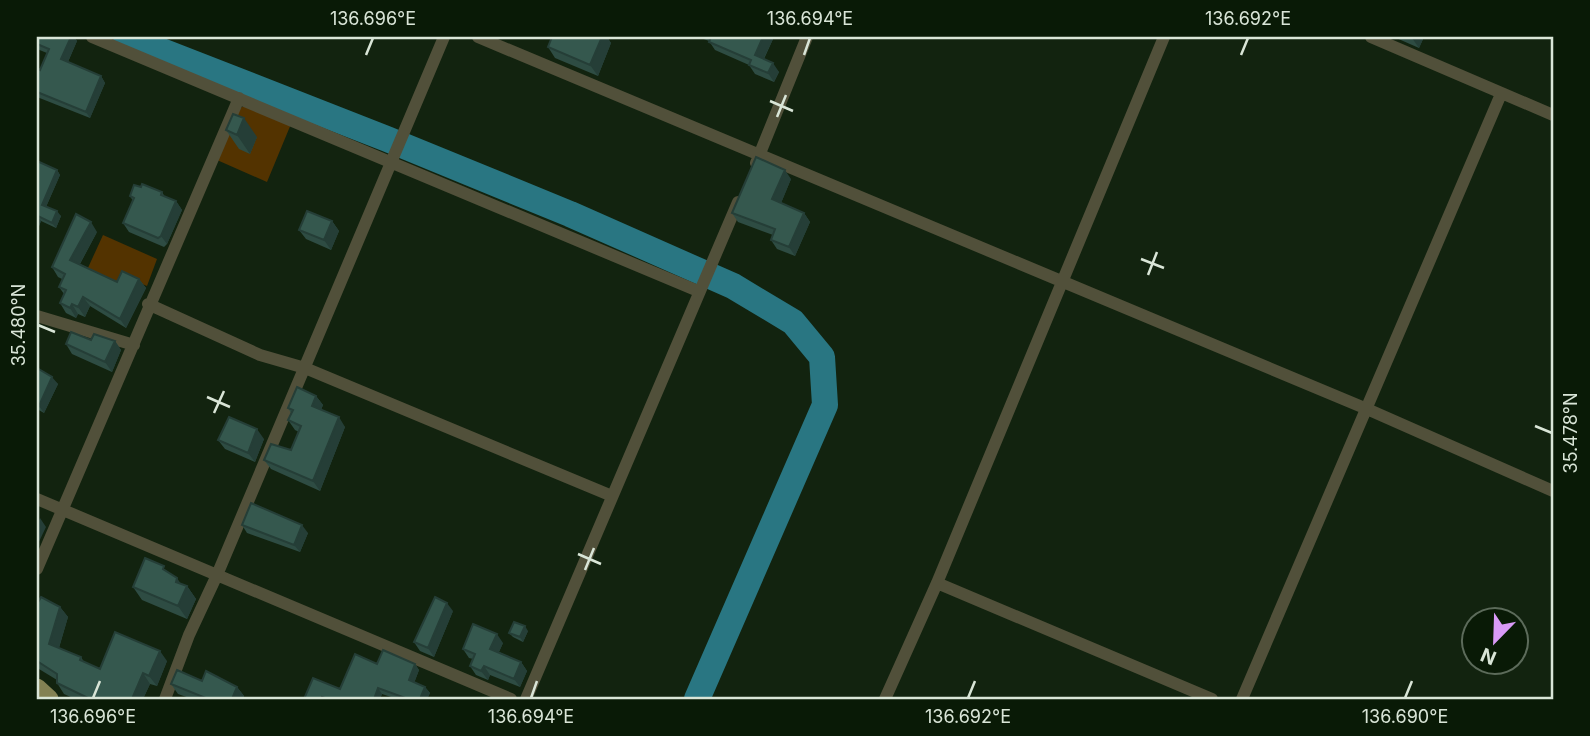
<svg xmlns="http://www.w3.org/2000/svg" width="1590" height="736" viewBox="0 0 1590 736" font-family="Inter,sans-serif">
	<style>
		.green { fill: #533300 }
		.lines { fill: none; stroke-linecap: round; stroke-linejoin: round }
		.river { stroke: #297682; stroke-width: 26 }
		.street { stroke: #51503a; stroke-width: 12 }
		.primary { stroke: #838153; stroke-width: 19 }
		.wall { fill: #2e4c43 }
		.shaded-wall { fill: #253e37 }
		.building { fill: #35584e; stroke: #253e37; stroke-width: 2 }
		.ticks { fill: none; stroke: #d9e5d7; stroke-width: 2.5 }
		.neatline { fill: none; stroke: #d9e5d7; stroke-width: 2.5 }
		.ticks-label { font-size: 18px; text-anchor: middle; fill: #d9e5d7 }
	</style>
	<rect width="100%" height="100%" fill="#12230f"/>
	<path class="green" d="M 247,105 L 291,124 L 267,182 L 217,160 L 240,108 Z
		M 103,235 L 157,259 L 147,286 L 125,277 L 119,287 L 87,270 Z"/>
	<g class="lines">
		<path class="river" d="M 126,37 L 387,139 L 570,214 L 733,286 L 793,322 L 822,357 L 825,405 L 697,699"/>
		<path class="street" d="M 92,37 L 698,291
			M 478,37 L 1367,409 L 1553,491
			M 1371,37 L 1553,115
			M 756,163 L 807,37
			M 148,304 L 260,355 L 305,368 L 612,496
			M 37,316 L 134,345
			M 37,499 L 511,699
			M 37,569 L 239,98
			M 937,583 L 1212,699
			M 165,699 L 189,635 L 217,575 L 444,37
			M 526,699 L 738,202
			M 885,699 L 937,583 L 1164,37
			M 1242,699 L 1501,94"/>
		<path class="primary" d="M 37,688 L 49,699"/>
	</g>
	<path class="wall" d="M 37,37 L 74,37 L 77,41 L 68,62 L 101,76 L 105,83 L 90,118 L 37,97 L 37,68 L 40,70 L 47,53 L 37,49 Z
		M 550,37 L 607,37 L 611,43 L 598,76 L 555,58 L 548,47 L 551,38 Z
		M 698,37 L 774,37 L 764,59 L 779,72 L 774,82 L 755,74 L 749,65 L 715,50 L 709,41 Z
		M 1394,37 L 1424,37 L 1419,48 Z
		M 226,130 L 257,137 L 250,154 L 239,149 Z
		M 37,161 L 57,170 L 60,175 L 46,207 L 61,216 L 56,228 L 41,221 L 37,231 Z
		M 791,179 L 781,203 L 804,213 L 810,222 L 795,256 L 777,249 L 771,240 L 773,235 L 738,222 L 732,213 Z
		M 162,192 L 165,197 L 176,201 L 182,210 L 167,244 L 164,247 L 129,232 L 123,223 L 133,201 L 130,196 Z
		M 332,221 L 339,231 L 331,250 L 306,239 L 299,230 Z
		M 97,232 L 80,264 L 117,282 L 139,279 L 146,288 L 126,328 L 90,306 L 85,317 L 78,314 L 76,318 L 66,313 L 60,303 L 64,294 L 59,287 L 62,279 L 58,277 L 52,267 Z
		M 91,340 L 115,341 L 121,350 L 112,372 L 72,354 L 66,344 Z
		M 37,368 L 58,384 L 44,413 L 37,409 Z
		M 316,396 L 323,405 L 321,410 L 345,427 L 320,491 L 271,469 L 264,460 L 291,450 L 299,432 L 295,430 L 288,420 L 291,413 L 288,408 Z
		M 264,439 L 255,462 L 225,449 L 218,440 Z
		M 242,525 L 308,533 L 300,552 L 247,533 Z
		M 169,573 L 181,584 L 187,586 L 196,599 L 187,619 L 142,600 L 133,587 Z
		M 37,604 L 60,607 L 68,617 L 59,648 L 81,657 L 84,662 L 100,669 L 167,661 L 157,686 L 150,684 L 143,699 L 75,699 L 64,694 L 57,683 L 57,680 L 39,669 L 37,665 Z
		M 453,611 L 434,657 L 420,651 L 414,642 Z
		M 528,631 L 523,642 L 513,637 L 509,633 Z
		M 503,643 L 499,652 L 521,662 L 527,671 L 520,687 L 490,675 L 488,680 L 476,675 L 470,666 L 473,659 L 469,658 L 463,649 Z
		M 377,664 L 415,664 L 419,670 L 414,683 L 425,687 L 430,693 L 427,699 L 397,699 L 382,694 L 380,699 L 304,699 L 340,689 Z
		M 202,681 L 237,687 L 244,696 L 243,699 L 192,699 L 178,694 L 171,684 Z"/>
	<path class="shaded-wall" d="M 71,37 L 74,37 L 77,41 L 66,66 L 61,59 Z
		M 602,37 L 607,37 L 611,43 L 598,76 L 590,65 Z
		M 763,37 L 774,37 L 761,64 L 755,55 Z
		M 1413,37 L 1424,37 L 1419,48 L 1412,38 Z
		M 773,63 L 779,72 L 774,82 L 768,73 Z
		M 101,76 L 105,83 L 90,118 L 86,112 Z
		M 244,118 L 257,137 L 250,154 L 237,135 Z
		M 57,170 L 60,175 L 45,209 L 42,205 Z
		M 785,170 L 791,179 L 779,208 L 772,199 Z
		M 176,201 L 182,210 L 167,244 L 161,236 Z
		M 57,211 L 61,216 L 56,228 L 52,223 Z
		M 804,213 L 810,222 L 795,256 L 789,247 Z
		M 38,216 L 41,221 L 37,231 L 37,218 Z
		M 332,221 L 339,231 L 331,250 L 324,240 Z
		M 91,222 L 97,232 L 77,269 L 70,260 Z
		M 139,279 L 146,288 L 126,328 L 120,319 Z
		M 83,297 L 90,306 L 85,317 L 78,307 Z
		M 72,304 L 78,314 L 76,318 L 70,308 Z
		M 115,341 L 121,350 L 112,372 L 105,362 Z
		M 52,377 L 58,384 L 44,413 L 39,406 Z
		M 316,396 L 323,405 L 318,416 L 312,406 Z
		M 339,417 L 345,427 L 320,491 L 313,481 Z
		M 257,429 L 264,439 L 255,462 L 248,453 Z
		M 40,518 L 46,527 L 37,546 L 37,525 Z
		M 302,525 L 308,533 L 300,552 L 294,545 Z
		M 177,578 L 185,590 L 187,586 L 196,599 L 187,619 L 178,606 L 176,582 Z
		M 447,603 L 453,611 L 434,657 L 428,648 Z
		M 60,607 L 68,617 L 57,654 L 49,644 Z
		M 525,626 L 528,631 L 523,642 L 520,637 Z
		M 497,634 L 503,643 L 496,658 L 490,649 Z
		M 160,651 L 167,661 L 157,686 L 149,676 Z
		M 521,662 L 527,671 L 520,687 L 514,679 Z
		M 415,664 L 419,670 L 413,686 L 409,680 Z
		M 484,666 L 490,675 L 488,680 L 481,671 Z
		M 143,673 L 150,684 L 143,699 L 132,699 Z
		M 237,687 L 244,696 L 243,699 L 232,699 Z
		M 425,687 L 430,693 L 427,699 L 420,699 Z
		M 378,688 L 382,694 L 380,699 L 374,699 Z"/>
	<path class="building" d="M 37,37 L 71,37 L 61,59 L 101,76 L 86,112 L 37,92 L 37,68 L 40,70 L 49,49 L 37,44 Z
		M 552,37 L 602,37 L 590,65 L 548,47 Z
		M 711,37 L 763,37 L 755,55 L 773,63 L 768,73 L 749,65 L 751,60 L 709,42 Z
		M 233,114 L 244,118 L 237,135 L 226,130 Z
		M 756,157 L 785,170 L 772,199 L 804,213 L 789,247 L 771,240 L 775,229 L 732,213 Z
		M 37,161 L 57,170 L 42,205 L 57,211 L 52,223 L 38,216 L 37,218 Z
		M 142,184 L 162,192 L 161,195 L 176,201 L 161,236 L 158,238 L 123,223 L 134,198 L 130,196 L 134,185 L 141,187 Z
		M 307,211 L 332,221 L 324,240 L 299,230 Z
		M 76,214 L 91,222 L 70,260 L 117,282 L 122,271 L 139,279 L 120,319 L 83,297 L 78,307 L 72,304 L 70,308 L 60,303 L 66,290 L 59,287 L 65,274 L 52,267 Z
		M 71,332 L 91,340 L 94,334 L 115,341 L 105,362 L 66,344 Z
		M 37,368 L 52,377 L 39,406 L 37,404 Z
		M 297,387 L 316,396 L 312,406 L 339,417 L 313,481 L 264,460 L 271,444 L 291,450 L 301,426 L 288,420 L 293,410 L 288,408 Z
		M 229,417 L 257,429 L 248,453 L 218,440 Z
		M 251,503 L 302,525 L 294,545 L 242,525 Z
		M 145,558 L 164,566 L 163,569 L 177,578 L 176,582 L 187,586 L 178,606 L 133,587 Z
		M 41,597 L 60,607 L 49,644 L 81,657 L 80,660 L 100,669 L 115,632 L 160,651 L 149,676 L 143,673 L 132,699 L 90,699 L 57,683 L 57,674 L 37,661 L 37,604 Z
		M 435,597 L 447,603 L 428,648 L 414,642 Z
		M 514,622 L 525,626 L 520,637 L 509,633 Z
		M 473,624 L 497,634 L 490,649 L 521,662 L 514,679 L 484,666 L 481,671 L 470,666 L 475,654 L 463,649 Z
		M 383,650 L 415,664 L 409,680 L 425,687 L 420,699 L 408,699 L 378,688 L 374,699 L 328,699 L 322,697 L 321,699 L 304,699 L 313,678 L 340,689 L 355,654 L 377,664 Z
		M 177,670 L 202,681 L 206,671 L 237,687 L 232,699 L 208,699 L 171,684 Z"/>
	<path class="ticks" d="M 366,55 L 373,38M 804,55 L 810,38M 1241,55 L 1248,38M 770,101 L 793,111M 777,117 L 786,95M 1141,259 L 1164,268M 1148,275 L 1157,252M 38,325 L 55,332M 207,397 L 230,407M 214,413 L 224,391M 1535,426 L 1552,433M 578,554 L 601,564M 585,570 L 594,548M 93,698 L 100,681M 531,698 L 537,681M 968,698 L 975,681M 1405,698 L 1412,681"/>
	<rect width="1590" height="736" fill="none" stroke="#091a06" stroke-width="77"/>
	<g transform="translate(1495 641) rotate(203)"><circle r="33" fill="#091a06" stroke="#5c6b5a" stroke-width="2"/>
	<path d="M0-5L12 26L0 18L-12 26Z" fill="#d99af7"/>
	<text y="-10" font-size="19" font-weight="bold" text-anchor="middle" fill="#d9e5d7">N</text>
	</g>
	<rect x="38" y="38" width="1514" height="660" class="neatline"/>
	<g class="ticks-label">
		<text x="373" y="25">136.696°E</text>
		<text x="810" y="25">136.694°E</text>
		<text x="1248" y="25">136.692°E</text>
		<text transform="translate(19 325) rotate(-90)" y="6">35.480°N</text>
		<text transform="translate(1571 433) rotate(-90)" y="6">35.478°N</text>
		<text x="93" y="723">136.696°E</text>
		<text x="531" y="723">136.694°E</text>
		<text x="968" y="723">136.692°E</text>
		<text x="1405" y="723">136.690°E</text>
	</g>
</svg>
